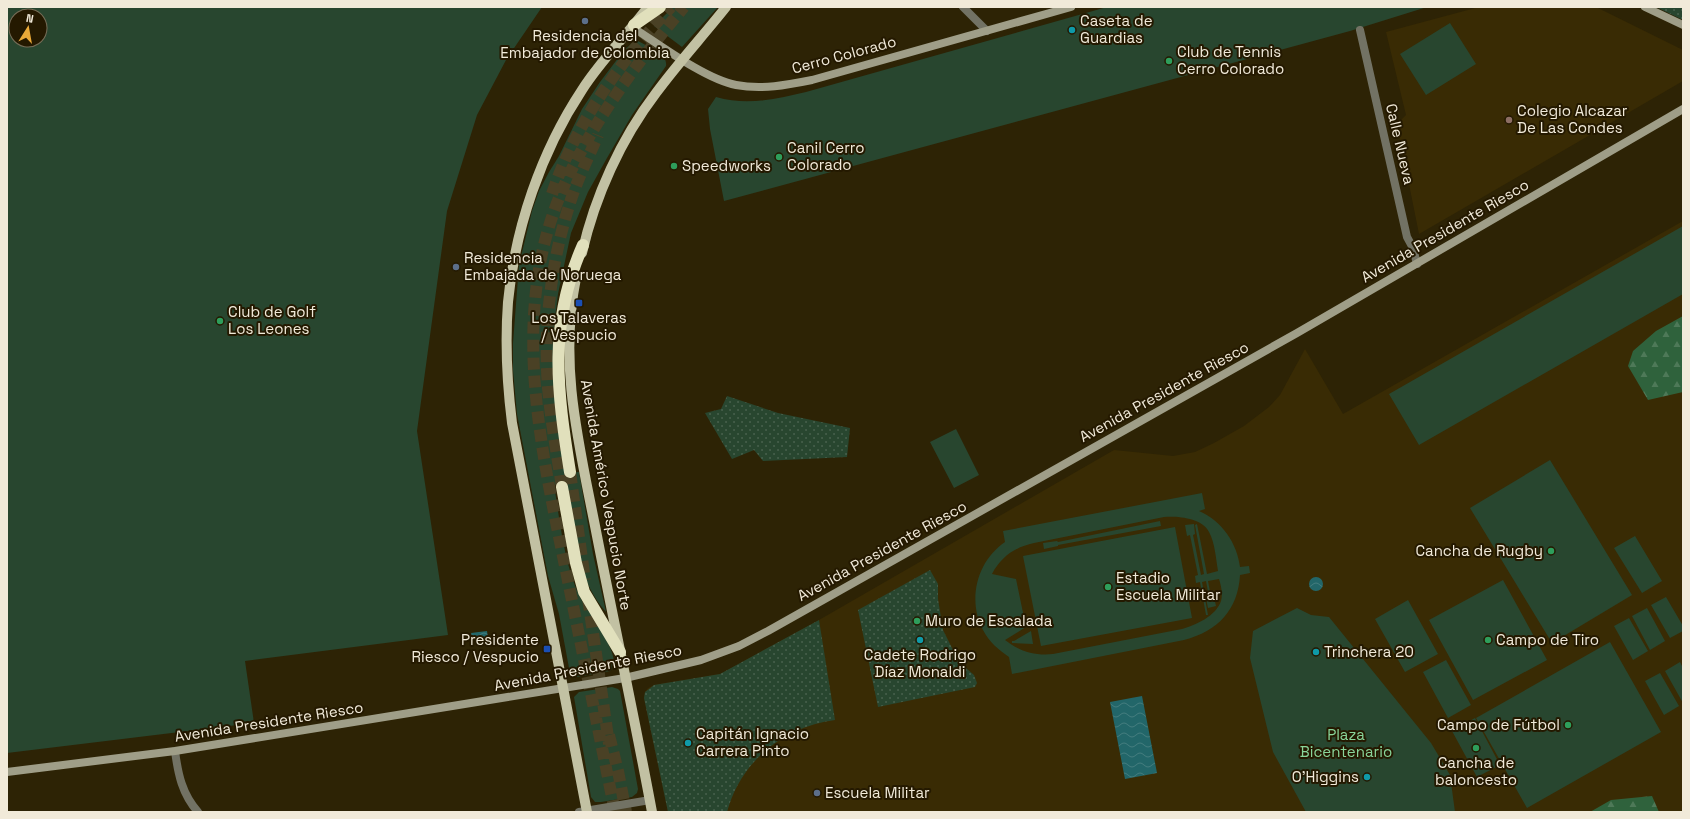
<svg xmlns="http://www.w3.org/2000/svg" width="1690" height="819" viewBox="0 0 1690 819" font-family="'Space Grotesk',sans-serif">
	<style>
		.built { fill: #392b04 }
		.grass { fill: url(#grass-dots) }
		.forest { fill: url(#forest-firs) }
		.green { fill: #28462f; fill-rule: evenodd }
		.water { fill: url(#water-waves) }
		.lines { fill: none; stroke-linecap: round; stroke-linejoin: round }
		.highway-tunnel { stroke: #4a4125; stroke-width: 12; stroke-dasharray: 12 6; stroke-linecap: butt }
		.street { stroke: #727264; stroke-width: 8 }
		.secondary { stroke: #9f9e88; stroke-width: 8 }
		.primary { stroke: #c2c1a3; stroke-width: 10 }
		.highway { stroke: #e1e0bc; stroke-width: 12 }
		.service-dot { fill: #5c6f8a; stroke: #241900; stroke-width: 1.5 }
		.culture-dot { fill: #0f9aa8; stroke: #241900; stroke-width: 1.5 }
		.leisure-dot { fill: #2e9e5b; stroke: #241900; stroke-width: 1.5 }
		.education-dot { fill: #8d6e63; stroke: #241900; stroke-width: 1.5 }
		.transit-dot { fill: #1a4fb4; stroke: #241900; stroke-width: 1.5 }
		.labels { text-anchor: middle; stroke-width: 4; stroke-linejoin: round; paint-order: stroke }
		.poi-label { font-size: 15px; fill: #f1ead9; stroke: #241900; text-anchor: start }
		.street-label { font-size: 15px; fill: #f1ead9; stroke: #241900 }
		.park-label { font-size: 15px; fill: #89d599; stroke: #241900 }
	</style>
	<defs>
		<pattern id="grass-dots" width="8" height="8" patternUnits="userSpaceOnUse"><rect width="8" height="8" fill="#28462f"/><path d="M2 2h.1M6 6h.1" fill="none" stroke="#48614d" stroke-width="1.8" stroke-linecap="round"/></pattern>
		<pattern id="forest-firs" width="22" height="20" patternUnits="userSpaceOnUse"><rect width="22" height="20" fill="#2f623c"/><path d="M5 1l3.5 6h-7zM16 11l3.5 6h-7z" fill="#4e7958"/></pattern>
		<pattern id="water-waves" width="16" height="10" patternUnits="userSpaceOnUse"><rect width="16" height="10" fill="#226669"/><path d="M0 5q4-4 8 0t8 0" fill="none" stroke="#437c7e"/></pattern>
	</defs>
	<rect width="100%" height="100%" fill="#2d2305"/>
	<path class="built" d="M 1479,7 L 1596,7 L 1683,50 L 1683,81 L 1419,234 L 1397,124 L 1406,115 L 1386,32 Z
		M 1683,221 L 1683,812 L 668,812 L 644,698 L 645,692 L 648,688 L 654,685 L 720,674 L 819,620 L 1114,450 L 1173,456 L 1195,452 L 1214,443 L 1244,426 L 1269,407 L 1280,395 L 1305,349 L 1343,414 Z"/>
	<path class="grass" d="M 1656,7 L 1680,7 L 1683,8 L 1683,20 Z
		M 727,396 L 778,413 L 850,428 L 847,457 L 763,461 L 754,450 L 732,459 L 705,413 L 721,409 Z
		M 930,570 L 938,584 L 938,599 L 943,630 L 959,662 L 974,675 L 977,683 L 975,687 L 878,707 L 858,610 Z
		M 819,620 L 835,720 C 783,727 741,761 727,812 L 668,812 L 644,698 L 645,692 L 654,685 L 720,674 Z"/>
	<path class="forest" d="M 1683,316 L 1683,392 L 1648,400 L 1628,366 L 1633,351 L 1656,331 Z
		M 1652,796 L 1659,812 L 1590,812 L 1611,800 Z"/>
	<path class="green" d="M 7,7 L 542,7 L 506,60 L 477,115 L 447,211 L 417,431 L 448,635 L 245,661 L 254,723 L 7,753 ZM 16,16 L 40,16 L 40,40 L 16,40 Z
		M 673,7 L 718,7 L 682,47 L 654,26 Z
		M 1107,7 L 1427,7 L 1350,31 L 724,201 L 710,129 L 708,109 L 716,97 C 747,106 776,99 806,92 Z
		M 1450,23 L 1476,64 L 1426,95 L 1400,54 Z
		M 635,41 L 638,41 C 648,47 668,52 666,66 L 632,115 L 607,158 L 588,192 L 571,233 L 558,294 L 554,325 L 554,360 L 566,473 L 579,472 L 593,554 L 606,612 C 575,577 573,526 565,482 L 554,485 C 560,521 565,573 584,604 C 590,615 626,661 610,671 L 577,677 L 571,674 L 569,668 L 559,614 L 548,576 L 517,414 L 513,370 L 513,343 L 519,265 L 532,211 L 539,191 L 549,172 L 559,156 L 582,109 L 600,82 L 625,49 Z
		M 1683,226 L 1683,294 L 1419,445 L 1389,394 Z
		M 956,429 L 979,475 L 954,488 L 930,442 Z
		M 1550,460 L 1632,595 L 1552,643 L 1470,508 Z
		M 1202,493 L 1205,509 L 1199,511 C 1222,521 1237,543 1240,567 L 1249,566 L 1250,573 L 1240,575 C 1238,610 1218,631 1184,640 L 1012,674 L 1009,657 C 999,650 989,642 983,630 C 967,600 977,561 1005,542 L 1003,531 ZM 1164,517 C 1178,516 1202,518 1209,532 C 1215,543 1216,559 1218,571 L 1207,574 L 1197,524 L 1195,525 L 1204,574 L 1201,575 L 1193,535 L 1195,534 L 1194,524 L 1185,525 L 1187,536 L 1190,535 L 1198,575 L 1195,576 L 1196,583 L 1200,582 L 1206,615 L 1208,615 L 1202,582 L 1206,581 L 1209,597 L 1206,598 L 1208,608 L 1216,606 L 1214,597 L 1211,597 L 1208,581 L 1219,579 C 1221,585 1223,594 1221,601 C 1216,616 1196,625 1182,629 L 1053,654 C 1035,656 1019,651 1005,640 L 1026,627 L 1016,579 L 992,574 C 1001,557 1015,547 1034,543 Z
		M 1160,521 L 1161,526 L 1058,545 L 1058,546 L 1044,549 L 1043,543 L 1057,541 L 1058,542 Z
		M 1175,527 L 1192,618 L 1041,646 L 1023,556 Z
		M 1635,536 L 1662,581 L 1642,593 L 1614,548 Z
		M 1503,580 L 1547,660 L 1473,700 L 1429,620 Z
		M 1666,597 L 1683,626 L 1683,631 L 1670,638 L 1651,605 Z
		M 1408,600 L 1438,654 L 1405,672 L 1375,619 Z
		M 1297,608 L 1311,615 L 1329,617 L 1431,743 L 1450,775 L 1455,812 L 1306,812 L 1273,752 L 1250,658 L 1253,631 Z
		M 1647,608 L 1665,641 L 1650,650 L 1632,616 Z
		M 1629,618 L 1648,651 L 1633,660 L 1614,626 Z
		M 1031,631 L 1033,644 L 1012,643 L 1012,641 L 1014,641 Z
		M 1610,642 L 1661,732 L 1527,808 L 1476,718 Z
		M 1446,660 L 1471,705 L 1448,718 L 1423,672 Z
		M 1680,662 L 1683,668 L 1683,703 L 1665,671 Z
		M 1660,673 L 1679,706 L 1664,715 L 1645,681 Z
		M 612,687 L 618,689 L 620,691 L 638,789 L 637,793 L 632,797 L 601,802 L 595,802 L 591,797 L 574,697 L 579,692 Z
		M 1475,718 L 1500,765 L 1477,777 L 1452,731 Z"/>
	<path class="water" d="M1309 584a7 7 0 1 1 14 0a7 7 0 1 1-14 0Z
		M 487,631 L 488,638 L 473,640 L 471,633 Z
		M 1142,696 L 1157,773 L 1125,779 L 1110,702 Z"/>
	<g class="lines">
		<path class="highway-tunnel" d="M 552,194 C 576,122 620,62 671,7
			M 570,472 L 585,580
			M 562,487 C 557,455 551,422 548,388 C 543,323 552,253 574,191 C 581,172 590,154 598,135
			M 588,598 L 609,744
			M 609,735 L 618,771 L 626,812
			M 615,812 C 599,733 583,655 567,576 C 545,467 517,352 545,241 C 566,156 628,73 684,7"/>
		<path class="street" d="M 963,7 L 987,31
			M 1360,30 L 1407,237 L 1413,248 L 1417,264
			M 175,751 C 178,774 182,794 198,812
			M 579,812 L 650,800"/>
		<path class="secondary" d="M 1645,7 L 1683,25
			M 632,27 C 660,45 705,79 736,85 C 762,90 787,85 812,80 L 1071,7
			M 7,772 L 175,751 L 625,678 L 701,660 L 739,646 L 768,631 L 1297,333 L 1683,109"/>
		<path class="primary" d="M 582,253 C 595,196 621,139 656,93 C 678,63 703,36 726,7
			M 576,278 C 558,367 580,448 597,536 C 615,628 635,720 652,812
			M 587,812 L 512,423 C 507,383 505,342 508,302 C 515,228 541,152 582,90 C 601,60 627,35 648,7"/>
		<path class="highway" d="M 634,25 L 660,7
			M 570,472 C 557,390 548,324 583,245
			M 562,487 L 576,563 L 584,592 L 620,652"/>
	</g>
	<g class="service-dot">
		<circle cx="585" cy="21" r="4"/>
		<circle cx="456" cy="267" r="4"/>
		<circle cx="817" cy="793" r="4"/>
	</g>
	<g class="culture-dot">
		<circle cx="1072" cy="30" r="4"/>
		<circle cx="920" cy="640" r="4"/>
		<circle cx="1316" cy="652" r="4"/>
		<circle cx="688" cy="743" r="4"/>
		<circle cx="1367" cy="777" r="4"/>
	</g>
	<g class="leisure-dot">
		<circle cx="1169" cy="61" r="4"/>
		<circle cx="779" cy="157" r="4"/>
		<circle cx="674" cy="166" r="4"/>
		<circle cx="220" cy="321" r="4"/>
		<circle cx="1551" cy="551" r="4"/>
		<circle cx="1108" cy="587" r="4"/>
		<circle cx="917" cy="621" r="4"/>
		<circle cx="1488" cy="640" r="4"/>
		<circle cx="1568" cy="725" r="4"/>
		<circle cx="1476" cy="748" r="4"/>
	</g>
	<circle class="education-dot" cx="1509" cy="120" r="4"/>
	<g class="transit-dot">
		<rect x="575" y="299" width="8" height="8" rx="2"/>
		<rect x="543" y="645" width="8" height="8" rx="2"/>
	</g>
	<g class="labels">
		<g class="poi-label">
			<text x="1080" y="26">Caseta de<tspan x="1080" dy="17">Guardias</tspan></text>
			<text x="585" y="41" text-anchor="middle">Residencia del<tspan x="585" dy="17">Embajador de Colombia</tspan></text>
			<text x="1177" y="57">Club de Tennis<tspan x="1177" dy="17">Cerro Colorado</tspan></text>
			<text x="1517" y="116">Colegio Alcazar<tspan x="1517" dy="17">De Las Condes</tspan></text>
			<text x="787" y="153">Canil Cerro<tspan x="787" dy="17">Colorado</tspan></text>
			<text x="682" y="171">Speedworks</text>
			<text x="464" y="263">Residencia<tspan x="464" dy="17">Embajada de Noruega</tspan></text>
			<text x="228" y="317">Club de Golf<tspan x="228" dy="17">Los Leones</tspan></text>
			<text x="579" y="323" text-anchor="middle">Los Talaveras<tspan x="579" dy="17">/ Vespucio</tspan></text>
			<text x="1543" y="556" text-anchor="end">Cancha de Rugby</text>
			<text x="1116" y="583">Estadio<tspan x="1116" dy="17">Escuela Militar</tspan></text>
			<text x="925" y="626">Muro de Escalada</text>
			<text x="539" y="645" text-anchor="end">Presidente<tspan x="539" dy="17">Riesco / Vespucio</tspan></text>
			<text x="1496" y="645">Campo de Tiro</text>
			<text x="1324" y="657">Trinchera 20</text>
			<text x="920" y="660" text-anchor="middle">Cadete Rodrigo<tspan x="920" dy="17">Díaz Monaldi</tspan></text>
			<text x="1560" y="730" text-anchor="end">Campo de Fútbol</text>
			<text x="696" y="739">Capitán Ignacio<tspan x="696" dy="17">Carrera Pinto</tspan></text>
			<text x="1476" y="768" text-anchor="middle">Cancha de<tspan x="1476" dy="17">baloncesto</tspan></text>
			<text x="1359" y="782" text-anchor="end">O'Higgins</text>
			<text x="825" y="798">Escuela Militar</text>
		</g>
		<g class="street-label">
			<text transform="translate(844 55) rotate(-15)" y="5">Cerro Colorado</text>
			<text transform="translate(1400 144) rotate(77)" y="5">Calle Nueva</text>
			<text transform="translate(1445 231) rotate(-30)" y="5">Avenida Presidente Riesco</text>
			<text transform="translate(1164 392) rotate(-29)" y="5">Avenida Presidente Riesco</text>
			<text transform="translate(606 495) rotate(80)" y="5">Avenida Américo Vespucio Norte</text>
			<text transform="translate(882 551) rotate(-29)" y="5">Avenida Presidente Riesco</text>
			<text transform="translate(588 668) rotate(-11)" y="5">Avenida Presidente Riesco</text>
			<text transform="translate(269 722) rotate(-9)" y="5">Avenida Presidente Riesco</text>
		</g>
		<g class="park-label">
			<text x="1346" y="740">Plaza<tspan x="1346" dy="17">Bicentenario</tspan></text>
		</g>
	</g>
	<rect width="1690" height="819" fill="none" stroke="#f1ead9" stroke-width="16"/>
	<g transform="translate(28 28) rotate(11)"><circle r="19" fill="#241900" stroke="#766d57"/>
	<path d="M0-3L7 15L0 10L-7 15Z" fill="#eaaa38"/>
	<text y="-6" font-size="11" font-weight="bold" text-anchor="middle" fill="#f1ead9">N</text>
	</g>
</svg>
